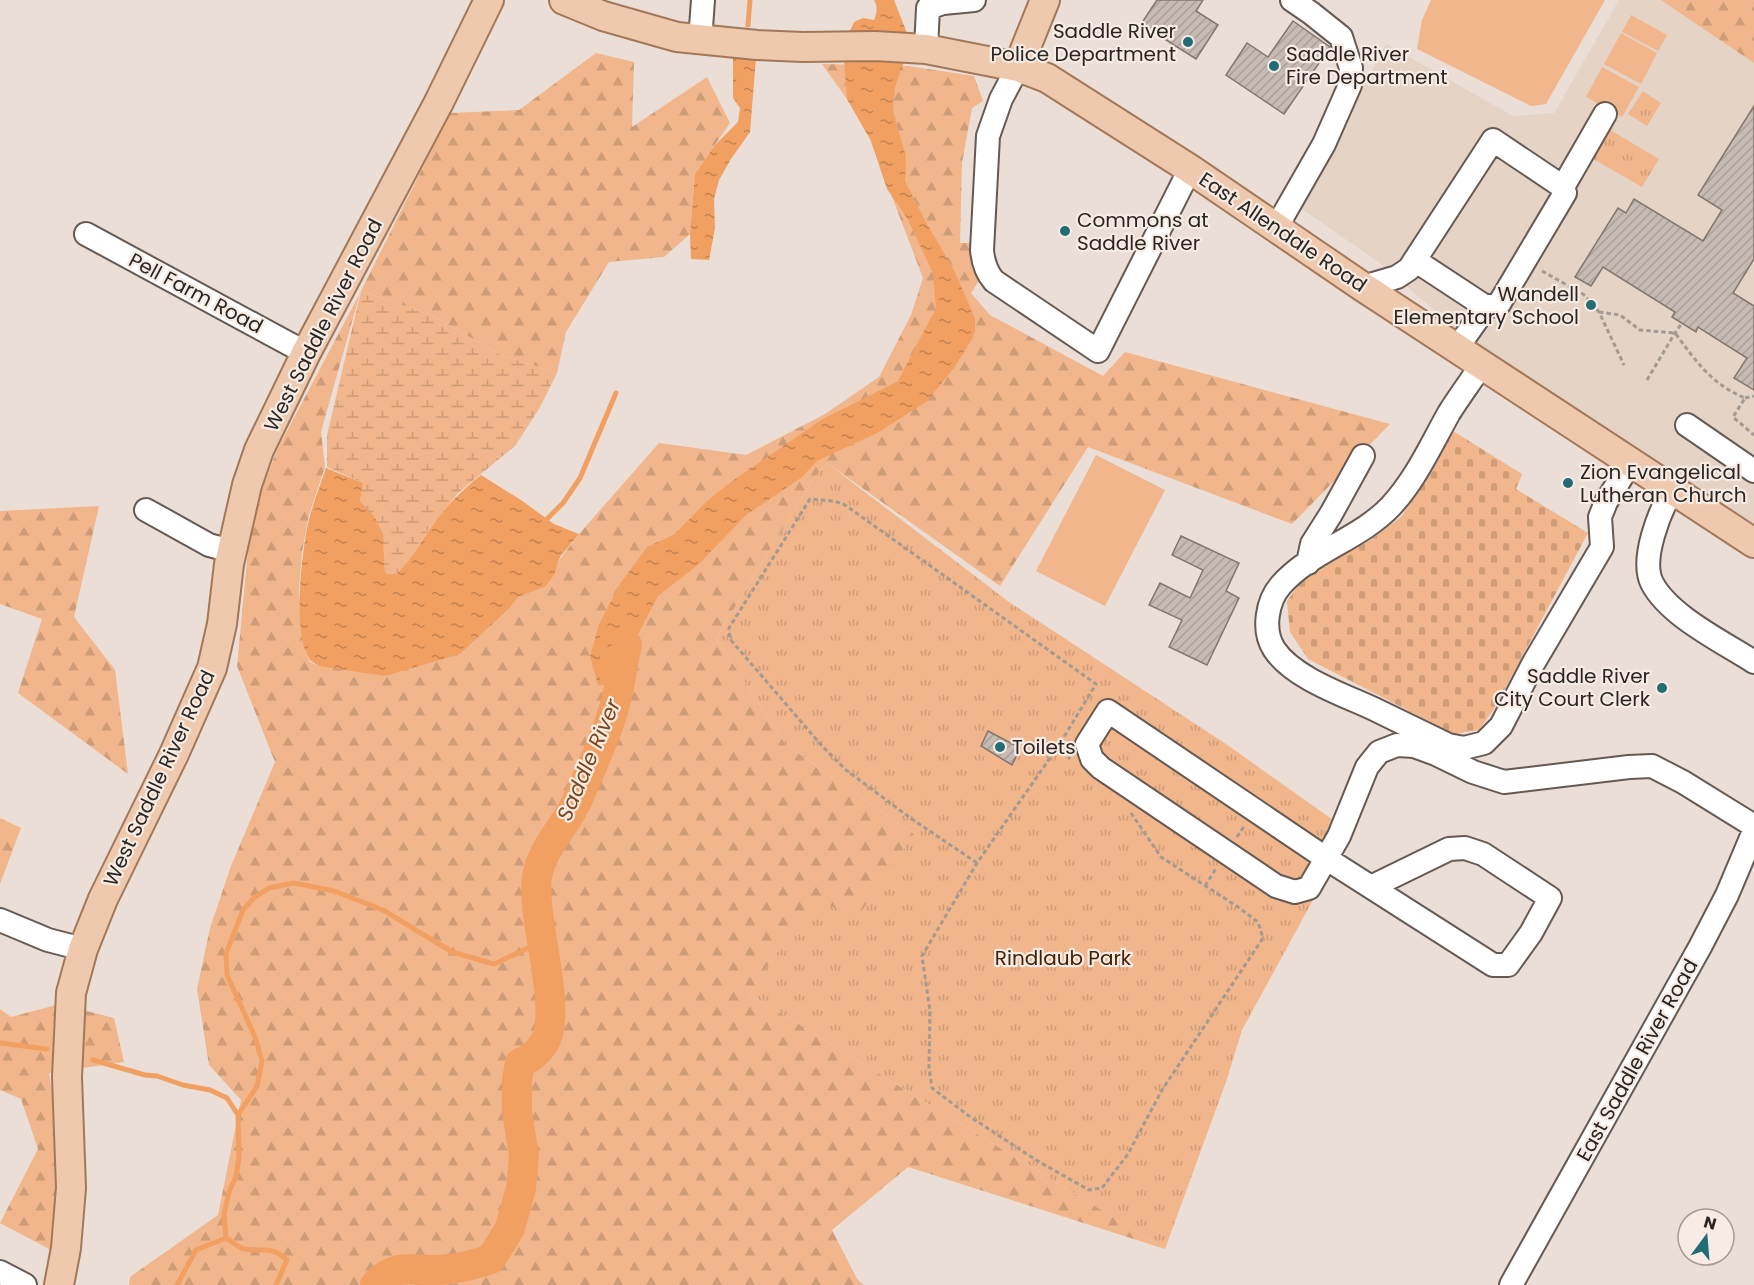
<svg xmlns="http://www.w3.org/2000/svg" width="1754" height="1285" viewBox="0 0 1754 1285" font-family="Poppins,sans-serif">
	<style>
		.built { fill: #e5d3c6 }
		.grass { fill: url(#grass-tufts) }
		.forest { fill: url(#forest-firs) }
		.wetland { fill: url(#wetland-marsh) }
		.cemetery { fill: url(#cemetery-stones) }
		.garden { fill: #f1b68c }
		.water { fill: url(#water-ripples) }
		.lines { fill: none; stroke-linecap: round; stroke-linejoin: round }
		.stream { stroke: #f2a062; stroke-width: 5 }
		.river { stroke: #f2a062; stroke-width: 30 }
		.building { fill: url(#building-hatch); stroke: #81776f; stroke-width: 1.5 }
		.minor-casing { stroke: #655a53; stroke-width: 26 }
		.major-casing { stroke: #a37859; stroke-width: 32 }
		.path { stroke: #a39a94; stroke-width: 3; stroke-dasharray: 4.5 3; stroke-linecap: butt }
		.minor { stroke: #fff; stroke-width: 22 }
		.major { stroke: #efc9ad; stroke-width: 28 }
		.poi-dot { fill: #226c75; stroke: #f7ebe3; stroke-width: 2 }
		.labels { text-anchor: middle; stroke-width: 4.5; stroke-linejoin: round; paint-order: stroke }
		.poi-label { font-size: 20px; fill: #292522; stroke: #f7ebe3; text-anchor: start }
		.street-label { font-size: 20px; fill: #292522; stroke: #f7ebe3 }
		.park-label { font-size: 20px; fill: #432308; stroke: #f7ebe3 }
		.water-label { font-size: 21px; font-style: italic; fill: #7c4619; stroke: #f7ebe3 }
	</style>
	<defs>
		<pattern id="grass-tufts" width="24" height="20" patternUnits="userSpaceOnUse" patternTransform="scale(1.5)"><rect width="24" height="20" fill="#f1b68c"/><path d="M3 7l-1-3M5 7V3M7 7l1-3M15 17l-1-3M17 17v-4M19 17l1-3" fill="none" stroke="#cf9c78"/></pattern>
		<pattern id="forest-firs" width="22" height="20" patternUnits="userSpaceOnUse" patternTransform="scale(1.5)"><rect width="22" height="20" fill="#f1b68c"/><path d="M5 1l3.5 6h-7zM16 11l3.5 6h-7z" fill="#cf9c78"/></pattern>
		<pattern id="wetland-marsh" width="20" height="14" patternUnits="userSpaceOnUse" patternTransform="scale(1.5)"><rect width="20" height="14" fill="#f1b68c"/><path d="M1 5h8M5 5V1M11 12h8M15 12V8" fill="none" stroke="#cf9c78"/></pattern>
		<pattern id="cemetery-stones" width="16" height="16" patternUnits="userSpaceOnUse" patternTransform="scale(1.5)"><rect width="16" height="16" fill="#f1b68c"/><path d="M2 7V4a2 2 0 0 1 4 0v3zM10 15v-3a2 2 0 0 1 4 0v3z" fill="#cf9c78"/></pattern>
		<pattern id="water-ripples" width="26" height="14" patternUnits="userSpaceOnUse" patternTransform="scale(1.5)"><rect width="26" height="14" fill="#f2a062"/><path d="M2 4q2-2 4 0t4 0M15 11q2-2 4 0t4 0" fill="none" stroke="#c48250"/></pattern>
		<pattern id="building-hatch" width="6" height="6" patternUnits="userSpaceOnUse" patternTransform="scale(1.5)"><rect width="6" height="6" fill="#c6bab2"/><path d="M-1 1l2-2M0 6l6-6M5 7l2-2" fill="none" stroke="#aaa099"/></pattern>
	</defs>
	<rect width="100%" height="100%" fill="#eaded6"/>
	<path class="built" d="M 1619,0 L 1662,0 L 1754,62 L 1754,528 L 1480,349 L 1377,261 L 1299,207 L 1386,44 L 1513,116 L 1554,113 Z"/>
	<path class="grass" d="M 1643,91 L 1661,103 L 1647,126 L 1628,114 Z
		M 1607,128 L 1659,159 L 1642,187 L 1590,157 Z
		M 827,463 L 1009,602 L 1226,744 L 1350,832 L 1242,1030 L 1227,1079 L 1165,1249 L 749,994 L 814,896 L 914,834 L 786,745 L 716,638 L 814,478 Z"/>
	<path class="forest" d="M 1661,0 L 1754,0 L 1754,63 Z
		M 596,53 L 634,62 L 632,127 L 707,77 L 730,123 L 695,174 L 690,234 L 664,257 L 609,262 L 566,332 L 557,373 L 501,355 L 431,315 L 361,291 L 450,113 L 519,110 Z
		M 822,64 L 908,66 L 974,76 L 983,101 L 972,108 L 962,163 L 960,243 L 971,243 L 980,279 L 971,293 L 990,315 L 1103,376 L 1125,352 L 1390,424 L 1292,524 L 1088,447 L 1000,586 L 827,463 L 814,478 L 716,638 L 786,745 L 914,834 L 856,919 L 814,897 L 749,994 L 1165,1249 L 908,1167 L 832,1230 L 857,1279 L 864,1285 L 129,1285 L 130,1277 L 218,1215 L 241,1100 L 209,1065 L 197,989 L 210,928 L 231,866 L 275,762 L 237,666 L 251,519 L 277,450 L 360,293 L 321,432 L 325,467 L 309,515 L 302,552 L 299,589 L 302,634 L 305,651 L 310,662 L 319,666 L 460,654 L 510,608 L 518,597 L 545,587 L 554,574 L 560,559 L 579,534 L 659,443 L 746,455 L 825,414 L 879,377 L 911,315 L 923,278 L 864,123 Z
		M 99,506 L 74,617 L 115,670 L 128,774 L 18,693 L 42,619 L 0,604 L 0,511 Z
		M 0,818 L 21,828 L 0,884 Z
		M 60,1004 L 114,1018 L 124,1062 L 49,1073 L 58,1132 L 60,1186 L 51,1250 L 0,1223 L 38,1149 L 21,1099 L 0,1090 L 0,1009 L 11,1017 Z"/>
	<path class="wetland" d="M 361,291 L 431,315 L 501,355 L 557,373 L 539,409 L 515,446 L 458,493 L 429,529 L 406,566 L 395,575 L 385,573 C 383,536 386,530 360,501 L 363,483 L 327,467 L 327,435 Z"/>
	<path class="cemetery" d="M 1453,431 L 1522,474 L 1516,489 L 1588,533 L 1494,709 L 1479,730 L 1454,734 L 1308,659 L 1290,632 L 1287,601 L 1304,578 L 1329,562 L 1369,541 L 1401,517 L 1433,470 Z"/>
	<path class="garden" d="M 1431,0 L 1605,0 L 1546,104 L 1531,106 L 1417,49 L 1422,20 Z
		M 1631,15 L 1667,35 L 1658,51 L 1622,32 Z
		M 1621,33 L 1657,53 L 1641,84 L 1604,64 Z
		M 1602,67 L 1639,87 L 1622,117 L 1586,97 Z
		M 1096,455 L 1165,490 L 1105,606 L 1036,571 Z"/>
	<path class="water" d="M 874,0 L 894,0 L 907,33 L 903,65 L 895,87 L 893,111 L 906,156 L 905,181 L 927,224 L 953,268 L 975,318 L 975,331 L 972,339 L 954,368 L 926,402 L 879,432 L 817,461 L 801,478 L 746,515 L 699,564 L 658,596 L 636,638 L 625,686 L 598,685 L 590,656 L 599,624 L 620,584 L 647,547 L 675,534 L 707,501 L 731,482 L 821,420 L 898,381 L 936,308 L 933,273 L 907,218 L 887,189 L 871,141 L 847,99 L 844,59 L 845,42 L 854,22 L 863,18 L 874,20 C 877,13 878,7 874,0 Z
		M 733,56 L 756,58 L 750,132 L 731,159 L 719,180 L 714,199 L 715,228 L 709,260 L 691,259 L 690,234 L 695,174 L 715,145 L 738,122 L 740,108 L 733,98 Z
		M 326,468 L 363,483 L 360,501 L 374,516 L 383,534 L 385,573 L 395,575 C 410,563 418,546 429,530 C 444,508 460,492 481,475 L 521,500 L 554,524 L 579,534 L 560,557 L 554,575 L 545,587 L 518,597 L 510,608 L 460,654 L 385,676 L 319,666 C 318,665 312,662 311,661 C 291,638 302,545 310,516 C 314,500 321,484 326,468 Z"/>
	<g class="lines">
		<path class="stream" d="M 748,25 L 750,0
			M 547,519 L 563,503 L 580,478 L 616,393
			M 0,1043 L 47,1049
			M 93,1060 L 145,1075 L 157,1076 L 183,1085 L 210,1090 L 227,1098 L 238,1115 L 239,1158 L 236,1177 L 229,1192 L 224,1214 L 226,1238 C 231,1241 238,1247 244,1249 C 262,1253 270,1244 287,1260 L 276,1285
			M 238,1115 L 257,1086 L 262,1061 L 255,1037 L 227,975 L 226,954 L 243,910 L 255,897 L 269,888 L 294,883 L 334,891 L 383,910 L 452,952 L 494,964 L 541,942
			M 177,1285 L 196,1250 L 226,1238"/>
		<path class="river" d="M 375,1285 C 396,1262 410,1271 436,1270 C 455,1270 473,1265 491,1259 L 510,1228 L 521,1188 L 524,1156 L 517,1111 L 517,1080 L 520,1063 C 530,1059 538,1053 544,1043 C 564,1012 531,919 537,877 C 542,847 565,827 577,801 C 590,771 605,739 614,708 C 620,687 622,666 627,645"/>
	</g>
	<path class="building" d="M 1157,0 L 1203,0 L 1196,11 L 1218,25 L 1196,59 L 1141,24 Z
		M 1293,21 L 1330,47 L 1284,114 L 1226,75 L 1247,43 L 1268,57 Z
		M 1754,106 L 1754,259 L 1733,293 L 1754,306 L 1754,390 L 1734,378 L 1747,358 L 1698,327 L 1696,332 L 1672,317 L 1675,312 L 1603,267 L 1591,286 L 1575,277 L 1618,208 L 1626,213 L 1634,199 L 1703,241 L 1722,210 L 1698,195 Z
		M 1181,536 L 1239,563 L 1226,591 L 1239,598 L 1207,665 L 1169,647 L 1182,620 L 1149,605 L 1160,583 L 1190,598 L 1203,570 L 1172,555 Z
		M 988,731 L 1020,748 L 1012,765 L 981,746 Z"/>
	<g class="lines">
		<g class="minor-casing">
			<path id="minor" d="M 928,8 L 943,3 L 974,0
				M 700,41 L 703,0
				M 926,49 L 928,8
				M 1018,67 L 1001,99 L 988,136 L 982,250 C 983,262 986,272 994,281 L 1098,351 L 1190,169
				M 1276,228 L 1324,144 L 1350,85 L 1351,68 L 1341,37 L 1311,13 L 1292,0
				M 86,234 L 306,353
				M 1416,261 L 1486,307
				M 1363,287 L 1397,277 L 1409,269 L 1493,140 L 1563,187
				M 1457,348 L 1486,307 L 1499,304 L 1565,193 L 1563,187 L 1605,114
				M 1482,364 C 1471,381 1459,397 1449,413 C 1431,445 1416,479 1391,506 C 1360,539 1311,551 1281,585 C 1267,601 1262,630 1274,649 C 1293,678 1344,695 1374,709 C 1399,721 1423,733 1448,745 L 1464,748 L 1484,743 L 1501,726 L 1533,664 L 1602,547 L 1600,517 L 1606,502 L 1631,462
				M 1687,425 L 1754,471
				M 1672,490 C 1660,511 1640,559 1652,583 C 1669,616 1723,642 1754,662
				M 146,510 L 209,545 L 231,551
				M 1308,563 L 1312,544 L 1331,514 L 1363,456
				M 1371,887 L 1449,849 L 1465,848 L 1483,854 L 1550,898 L 1531,933 L 1508,965 L 1493,965 L 1327,859 L 1108,711 L 1087,744 L 1092,759 L 1101,768 L 1276,886 L 1295,892 L 1309,888 L 1339,836 L 1367,767 L 1379,752 L 1397,745 L 1414,746 L 1436,754 L 1473,772 L 1504,782 L 1629,767 L 1652,766 L 1683,782 L 1754,826
				M 0,920 L 48,940 L 83,949
				M 0,1272 L 25,1285
				M 1511,1285 L 1700,947 L 1727,895 L 1754,831"/>
		</g>
		<g class="major-casing">
			<path id="major" d="M 564,0 L 603,16 L 677,37 L 757,45 L 803,47 L 875,46 L 926,49 L 1018,67 L 1047,78 L 1190,169 L 1363,287 L 1754,543
				M 1018,67 L 1045,0
				M 59,1285 L 66,1248 L 71,1188 L 67,1077 L 71,993 L 83,949 L 103,899 L 174,754 L 212,668 L 222,624 L 229,564 L 247,485 L 259,450 L 306,353 L 439,102 L 489,0"/>
		</g>
		<path class="path" d="M 1542,271 L 1583,294 L 1599,312 L 1624,365
			M 1599,312 L 1620,315 L 1640,330 L 1675,333 C 1696,361 1711,384 1745,398 L 1733,417 L 1754,435
			M 1647,380 L 1675,333 L 1682,323
			M 1745,398 L 1754,396
			M 1059,745 L 1070,759
			M 1237,837 L 1245,825
			M 977,863 L 909,817 L 846,770 L 822,746 L 730,639 L 729,628 L 810,499 L 834,501 L 845,505 L 1096,684 L 1059,745 L 977,863 L 922,956 L 930,1011 L 929,1067 L 932,1088 L 969,1116 L 1036,1160 L 1089,1190 L 1102,1188 L 1128,1154 L 1162,1090 L 1263,938 L 1258,922 L 1238,907 L 1161,857 L 1131,813
			M 1205,886 L 1217,867"/>
		<use href="#minor" class="minor"/>
		<use href="#major" class="major"/>
	</g>
	<g class="poi-dot">
		<circle cx="1188" cy="42" r="6"/>
		<circle cx="1274" cy="66" r="6"/>
		<circle cx="1065" cy="231" r="6"/>
		<circle cx="1591" cy="305" r="6"/>
		<circle cx="1568" cy="483" r="6"/>
		<circle cx="1662" cy="688" r="6"/>
		<circle cx="1000" cy="747" r="6"/>
	</g>
	<g class="labels">
		<g class="poi-label">
			<text x="1176" y="38" text-anchor="end">Saddle River<tspan x="1176" dy="23">Police Department</tspan></text>
			<text x="1286" y="61">Saddle River<tspan x="1286" dy="23">Fire Department</tspan></text>
			<text x="1077" y="227">Commons at<tspan x="1077" dy="23">Saddle River</tspan></text>
			<text x="1579" y="301" text-anchor="end">Wandell<tspan x="1579" dy="23">Elementary School</tspan></text>
			<text x="1580" y="479">Zion Evangelical<tspan x="1580" dy="23">Lutheran Church</tspan></text>
			<text x="1650" y="683" text-anchor="end">Saddle River<tspan x="1650" dy="23">City Court Clerk</tspan></text>
			<text x="1012" y="754">Toilets</text>
		</g>
		<g class="street-label">
			<text transform="translate(1283 232) rotate(34)" y="7">East Allendale Road</text>
			<text transform="translate(196 293) rotate(28)" y="7">Pell Farm Road</text>
			<text transform="translate(323 325) rotate(-63)" y="7">West Saddle River Road</text>
			<text transform="translate(159 778) rotate(-65)" y="7">West Saddle River Road</text>
			<text transform="translate(1637 1060) rotate(-61)" y="7">East Saddle River Road</text>
		</g>
		<g class="park-label">
			<text x="1063" y="965">Rindlaub Park</text>
		</g>
		<g class="water-label">
			<text transform="translate(589 760) rotate(-67)" y="7">Saddle River</text>
		</g>
	</g>
	<g transform="translate(1706 1237) rotate(16)"><circle r="28" fill="#f7ebe3" stroke="#a59c96" stroke-width="1.5"/>
	<path d="M0-4.5L10 22L0 15L-10 22Z" fill="#226c75"/>
	<text y="-9" font-size="16" font-weight="bold" text-anchor="middle" fill="#292522">N</text>
	</g>
</svg>
